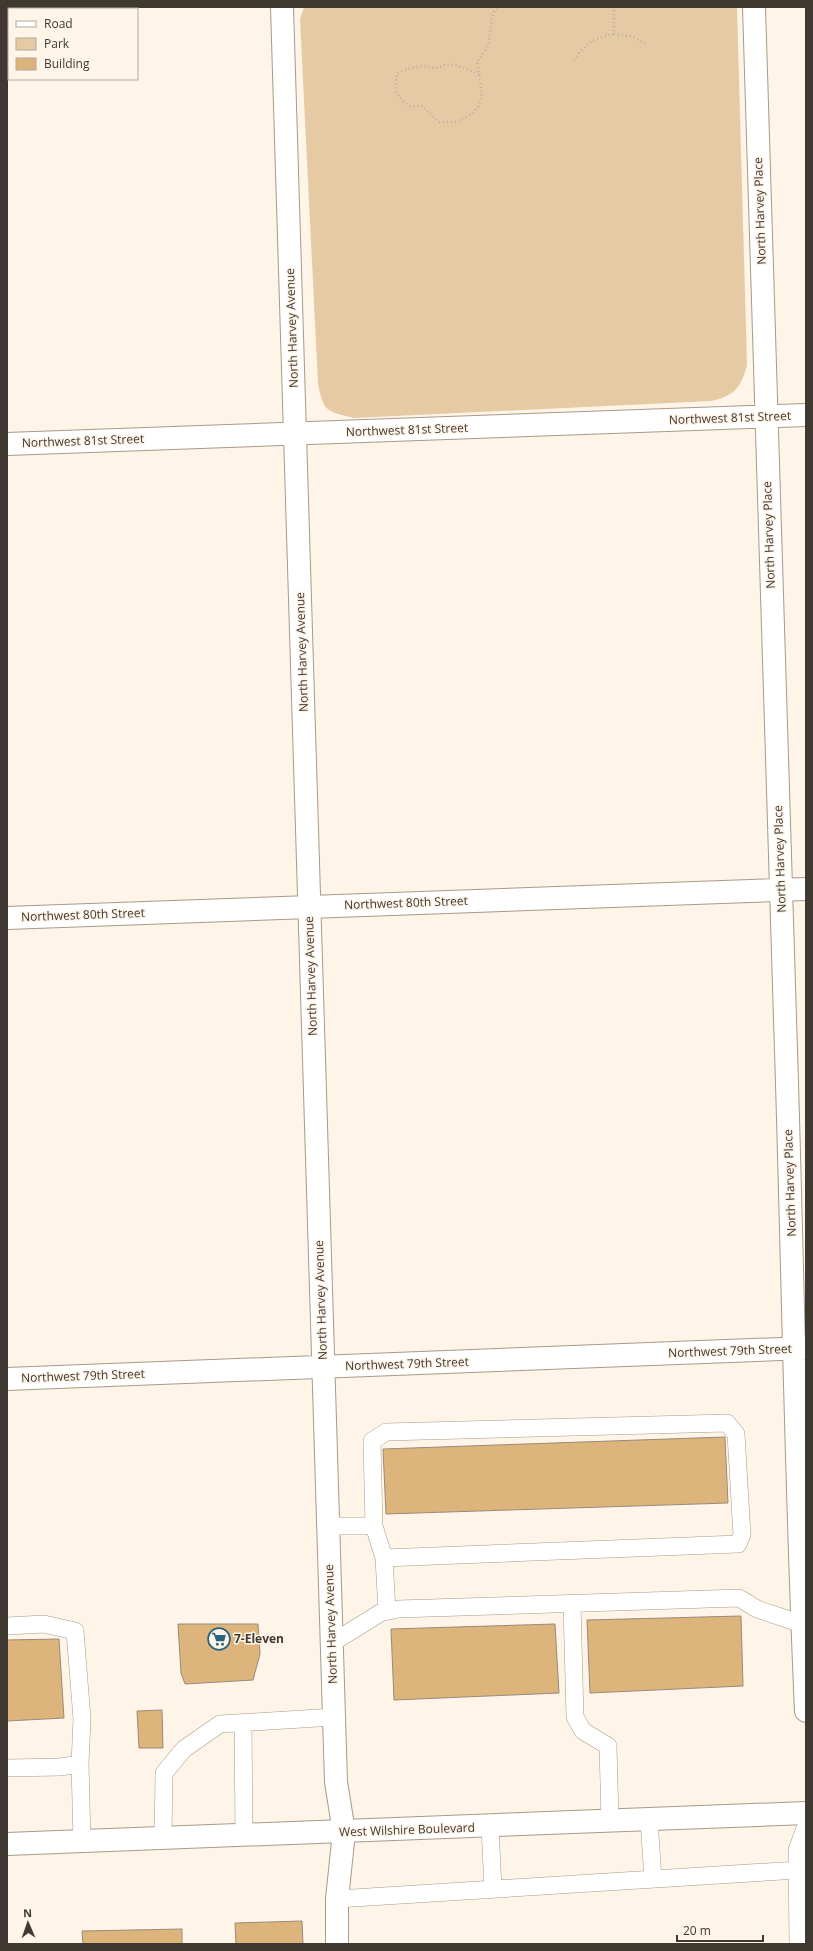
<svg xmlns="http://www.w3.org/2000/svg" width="813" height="1951" viewBox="0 0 813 1951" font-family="'Open Sans',sans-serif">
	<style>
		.green { fill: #e6caa4 }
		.building { fill: #ddb47c; stroke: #998b79 }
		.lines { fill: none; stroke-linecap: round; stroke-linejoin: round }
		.service-casing { stroke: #a89a87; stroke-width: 18 }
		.minor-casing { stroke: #a89a87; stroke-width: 24 }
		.secondary-casing { stroke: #a89a87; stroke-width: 24 }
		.path { stroke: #bab2a7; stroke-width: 2.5; stroke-dasharray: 1 3; stroke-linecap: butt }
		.service { stroke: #fff; stroke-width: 17 }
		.minor { stroke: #fff; stroke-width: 22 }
		.secondary { stroke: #fff; stroke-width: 22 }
		.labels { text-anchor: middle; stroke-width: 3; stroke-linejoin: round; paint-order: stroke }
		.street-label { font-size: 12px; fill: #3f3931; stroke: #fef4e8 }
		.poi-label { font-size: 12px; font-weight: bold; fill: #3f3931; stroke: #fef4e8; text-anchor: start }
	</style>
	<rect width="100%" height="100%" fill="#fef4e8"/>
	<path class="green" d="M 304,7 L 737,7 L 747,365 C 741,388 734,396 711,401 L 354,418 C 326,411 324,412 318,384 L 300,19 Z"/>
	<path class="building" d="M 725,1437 L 728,1503 L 386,1514 L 383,1449 Z
		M 741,1616 L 743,1686 L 590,1693 L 587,1620 Z
		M 178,1624 L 258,1624 L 260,1654 L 253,1680 L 185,1684 L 181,1673 Z
		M 555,1624 L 559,1693 L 394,1700 L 391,1629 Z
		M 59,1639 L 64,1718 L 7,1721 L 7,1640 Z
		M 162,1710 L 163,1748 L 139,1748 L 137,1711 Z
		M 302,1921 L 303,1944 L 236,1944 L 235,1923 Z
		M 182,1929 L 182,1944 L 83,1944 L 82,1931 Z"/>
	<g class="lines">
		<g class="service-casing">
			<path id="service" d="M 328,1526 L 374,1526 L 384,1558 L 738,1544 L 742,1535 L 736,1434 L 727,1423 L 386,1432 L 372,1441 L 374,1526
				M 384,1558 L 387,1611
				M 572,1604 L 575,1717 L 583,1731 L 608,1746 L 610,1821
				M 7,1626 L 44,1624 L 75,1631 L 82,1719 L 80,1764 L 60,1767 L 7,1768
				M 332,1643 L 380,1613 L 398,1609 L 739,1598 L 757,1609 L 802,1624
				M 243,1723 L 244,1836
				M 80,1764 L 82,1841
				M 649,1820 L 653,1879
				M 490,1826 L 493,1889
				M 163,1839 L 164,1773 L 184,1749 L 220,1724 L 334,1717
				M 337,1899 L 798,1870
				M 798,1944 L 797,1850 L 806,1826"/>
		</g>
		<g class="minor-casing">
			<path id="minor" d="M 282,7 L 334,1717 L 336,1782 L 344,1832 L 337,1899 L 337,1944
				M 754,7 C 764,355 776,703 786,1051 C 793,1271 796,1491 806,1711
				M 7,444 L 806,415
				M 7,918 L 806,889
				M 7,1379 L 806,1348"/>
		</g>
		<g class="secondary-casing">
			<path id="secondary" d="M 7,1844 L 806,1813"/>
		</g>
		<path class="path" d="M 614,34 L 631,36 L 646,44
			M 574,60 C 584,44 596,37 614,34 L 614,7
			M 479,74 L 461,67 L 447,64 L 436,68 L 422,66 L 411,68 L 397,73 C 394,91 395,96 411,107 L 422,106 L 439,122 L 456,122 L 470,115 L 478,107 L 482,94 L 477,62 C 480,58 484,53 486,49 C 493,35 488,19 497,7"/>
		<use href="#service" class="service"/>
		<use href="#minor" class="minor"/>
		<use href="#secondary" class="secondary"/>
	</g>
	<defs>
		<g id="supermarket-ring" transform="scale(1.15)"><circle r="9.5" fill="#fef4e8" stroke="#29657d" stroke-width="1.5"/><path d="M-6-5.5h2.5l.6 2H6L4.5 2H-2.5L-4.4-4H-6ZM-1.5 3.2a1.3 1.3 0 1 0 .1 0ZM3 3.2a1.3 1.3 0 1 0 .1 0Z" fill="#29657d"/></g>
	</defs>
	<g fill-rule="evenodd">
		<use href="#supermarket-ring" x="219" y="1639"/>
	</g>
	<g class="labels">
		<g class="street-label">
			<text transform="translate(760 211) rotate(-92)" y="4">North Harvey Place</text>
			<text transform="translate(292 328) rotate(-92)" y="4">North Harvey Avenue</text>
			<text transform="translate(730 418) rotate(-2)" y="4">Northwest 81st Street</text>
			<text transform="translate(407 430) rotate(-2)" y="4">Northwest 81st Street</text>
			<text transform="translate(83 441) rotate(-2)" y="4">Northwest 81st Street</text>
			<text transform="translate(769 535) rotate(-92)" y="4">North Harvey Place</text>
			<text transform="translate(302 652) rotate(-92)" y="4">North Harvey Avenue</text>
			<text transform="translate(780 859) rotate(-92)" y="4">North Harvey Place</text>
			<text transform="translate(406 903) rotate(-2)" y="4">Northwest 80th Street</text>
			<text transform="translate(83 915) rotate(-2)" y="4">Northwest 80th Street</text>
			<text transform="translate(311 976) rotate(-92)" y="4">North Harvey Avenue</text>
			<text transform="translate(790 1183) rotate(-92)" y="4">North Harvey Place</text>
			<text transform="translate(321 1300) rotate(-92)" y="4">North Harvey Avenue</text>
			<text transform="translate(730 1351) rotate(-2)" y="4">Northwest 79th Street</text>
			<text transform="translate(407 1364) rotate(-2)" y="4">Northwest 79th Street</text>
			<text transform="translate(83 1376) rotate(-2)" y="4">Northwest 79th Street</text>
			<text transform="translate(331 1624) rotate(-92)" y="4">North Harvey Avenue</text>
			<text transform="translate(407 1830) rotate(-2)" y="4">West Wilshire Boulevard</text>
		</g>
		<g class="poi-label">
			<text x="234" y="1643">7-Eleven</text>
		</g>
	</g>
	<rect width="813" height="1951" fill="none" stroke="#3f3931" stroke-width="16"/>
	<rect x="8" y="8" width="130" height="72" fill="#fef4e8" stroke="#b2a99f"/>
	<rect x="16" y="21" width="20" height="6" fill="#ffffff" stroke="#b2a99f"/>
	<text x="44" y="28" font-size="12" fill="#3f3931">Road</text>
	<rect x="16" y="38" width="20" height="12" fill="#e6caa4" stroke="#b2a99f"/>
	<text x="44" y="48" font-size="12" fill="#3f3931">Park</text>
	<rect x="16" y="58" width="20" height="12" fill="#ddb47c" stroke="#b2a99f"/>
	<text x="44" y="68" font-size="12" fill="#3f3931">Building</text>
	<g transform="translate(28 1923) rotate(358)" stroke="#fef4e8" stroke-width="3" paint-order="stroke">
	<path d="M0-3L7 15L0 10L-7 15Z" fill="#3f3931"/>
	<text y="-6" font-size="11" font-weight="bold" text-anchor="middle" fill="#3f3931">N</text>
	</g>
	<path d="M677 1935v6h86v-6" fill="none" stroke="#3f3931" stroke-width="2"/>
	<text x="683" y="1935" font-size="12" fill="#3f3931" stroke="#fef4e8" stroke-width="3" paint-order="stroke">20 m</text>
</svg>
